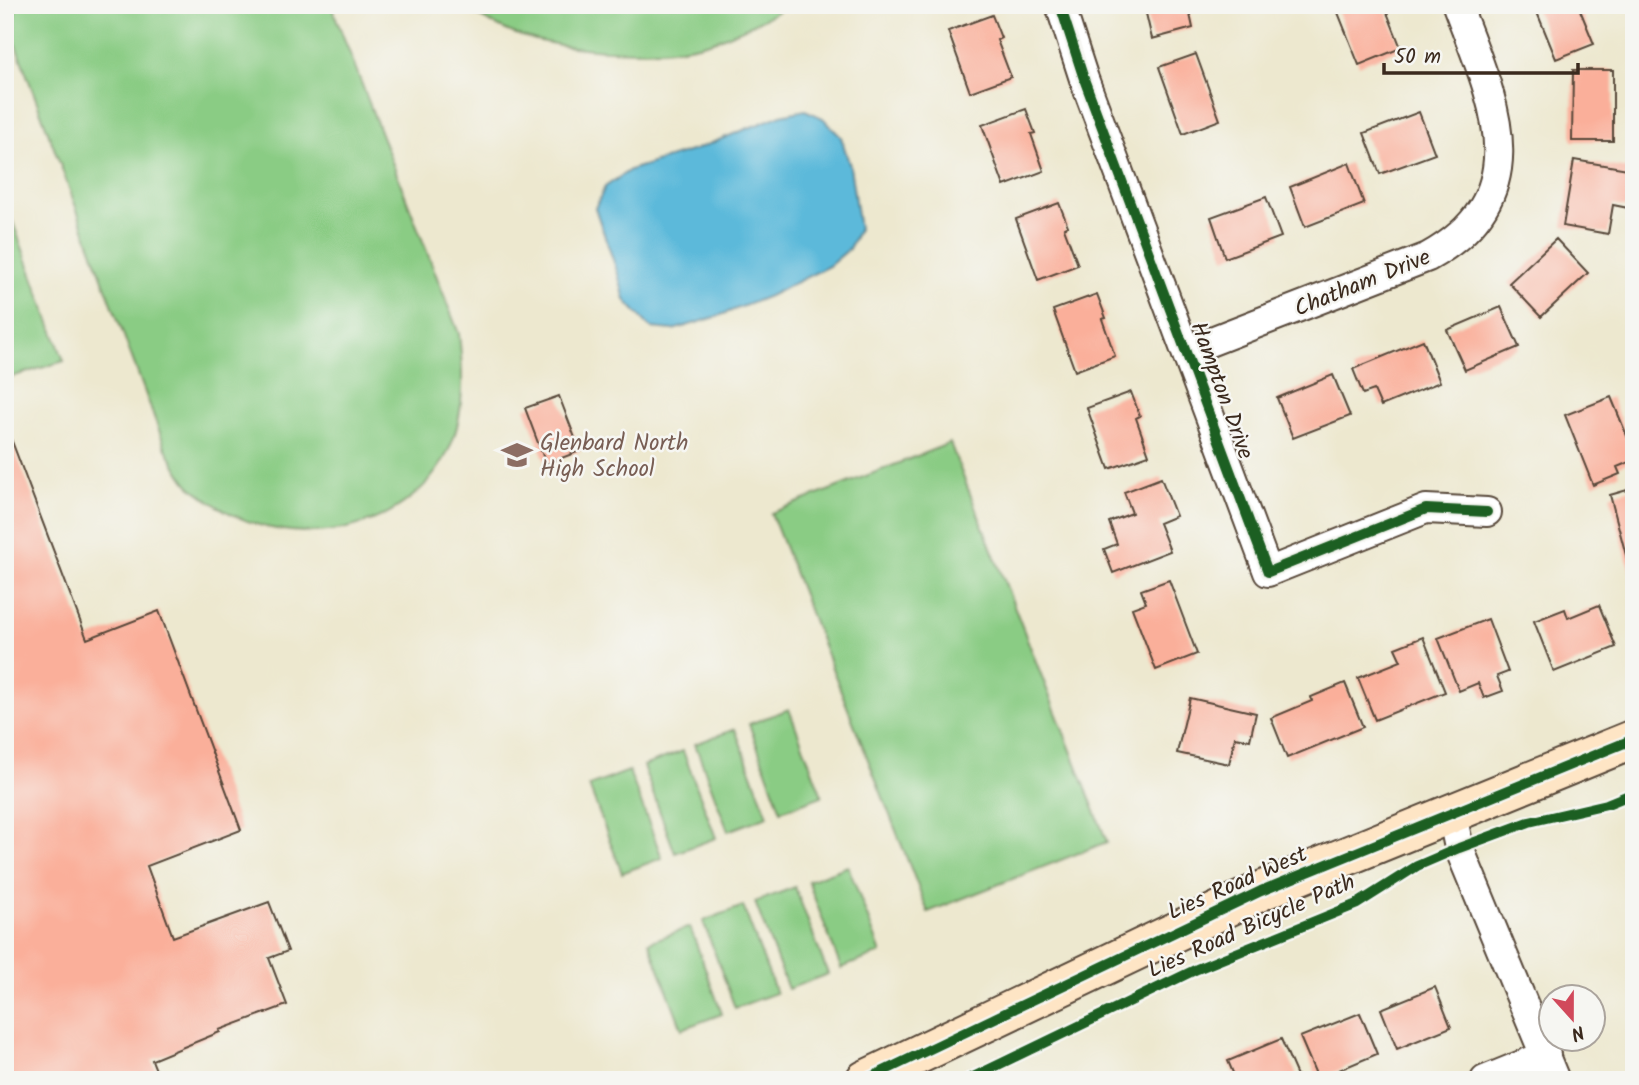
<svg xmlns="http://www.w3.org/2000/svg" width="1639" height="1085" viewBox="0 0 1639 1085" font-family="Kalam,sans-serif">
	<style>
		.green { fill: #8acc84; stroke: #627b51; stroke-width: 2 }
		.water { fill: #5cb9da; stroke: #4c727c; stroke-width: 2 }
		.building { fill: #faaf9a }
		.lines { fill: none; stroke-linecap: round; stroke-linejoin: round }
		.street-casing { stroke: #564639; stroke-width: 32 }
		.secondary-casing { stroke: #564639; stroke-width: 42 }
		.street { stroke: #fff; stroke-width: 28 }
		.secondary { stroke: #fee5c5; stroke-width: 38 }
		.cycleway-casing { stroke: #f6f6f2; stroke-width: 15 }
		.cycleway { stroke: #1b5e20; stroke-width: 10 }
		.labels { text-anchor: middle; stroke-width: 5; stroke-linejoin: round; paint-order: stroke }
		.street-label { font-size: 23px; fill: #3b2a1e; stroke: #f6f6f2 }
		.education-label { font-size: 23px; fill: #785e54; stroke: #f6f6f2; text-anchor: start }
	</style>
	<rect width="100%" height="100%" fill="#f6f6f2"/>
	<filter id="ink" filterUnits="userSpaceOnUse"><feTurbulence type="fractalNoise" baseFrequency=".0143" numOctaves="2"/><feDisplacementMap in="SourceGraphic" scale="14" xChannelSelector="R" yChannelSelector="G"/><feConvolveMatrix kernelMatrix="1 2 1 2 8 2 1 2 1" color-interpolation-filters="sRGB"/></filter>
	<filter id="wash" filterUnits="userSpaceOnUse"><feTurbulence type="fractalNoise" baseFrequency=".00686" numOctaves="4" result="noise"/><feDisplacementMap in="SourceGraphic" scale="28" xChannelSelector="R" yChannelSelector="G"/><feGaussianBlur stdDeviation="1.57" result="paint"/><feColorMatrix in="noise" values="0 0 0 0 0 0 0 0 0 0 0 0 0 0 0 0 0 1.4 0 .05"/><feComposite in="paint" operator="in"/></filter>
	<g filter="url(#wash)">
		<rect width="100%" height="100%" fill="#ede8cf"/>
		<path class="green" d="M 15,5 L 331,5 L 459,334 C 463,369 465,406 453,440 C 416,536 289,558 210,501 C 204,496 195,491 189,485 C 180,475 173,460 166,449 L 15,43 Z
			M 460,5 L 789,5 C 766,18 741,31 716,40 C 663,58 565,52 513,33 C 495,26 477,15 460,5 Z
			M 5,201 L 64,361 L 5,379 Z
			M 950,443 L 1107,842 L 928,912 L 771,513 Z
			M 789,709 L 822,796 L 781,811 L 749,724 Z
			M 735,729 L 768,816 L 728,831 L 695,744 Z
			M 683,751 L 716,838 L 675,853 L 643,766 Z
			M 629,771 L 662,858 L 622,873 L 589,786 Z
			M 848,866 L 881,953 L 841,968 L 808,881 Z
			M 795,887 L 828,974 L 788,989 L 755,902 Z
			M 743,906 L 776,993 L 735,1008 L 703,921 Z
			M 690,927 L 722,1014 L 682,1029 L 649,942 Z"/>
		<path class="water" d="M 805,110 L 823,118 L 841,137 L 850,166 L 859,229 L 849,249 L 829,266 L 769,296 L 716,317 L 673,330 L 651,328 L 625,300 L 618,274 L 595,208 L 605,187 L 630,170 L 694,150 L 781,115 Z"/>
		<g id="blocks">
			<path class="building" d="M 1144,5 L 1188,5 L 1193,28 L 1152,39 Z
				M 1335,5 L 1384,5 L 1401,48 L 1359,65 Z
				M 1534,5 L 1578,5 L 1594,44 L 1556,59 Z
				M 992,15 L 1001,38 L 997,40 L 1011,77 L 970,92 L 948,31 Z
				M 1196,54 L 1220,120 L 1183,134 L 1159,67 Z
				M 1573,70 L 1613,70 L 1613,141 L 1572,141 Z
				M 1026,109 L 1035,133 L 1031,134 L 1044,171 L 1004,186 L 982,125 Z
				M 1419,112 L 1435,154 L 1380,174 L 1364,133 Z
				M 1574,160 L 1634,170 L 1633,209 L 1613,205 L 1608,234 L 1563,226 Z
				M 1349,163 L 1364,204 L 1305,227 L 1290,187 Z
				M 1266,197 L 1281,237 L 1225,258 L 1211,217 Z
				M 1059,203 L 1068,226 L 1064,228 L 1078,265 L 1038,280 L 1016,219 Z
				M 1556,239 L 1588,273 L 1541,317 L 1509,283 Z
				M 1097,294 L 1106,318 L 1102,319 L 1115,356 L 1075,371 L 1053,310 Z
				M 1501,307 L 1519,347 L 1465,370 L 1447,330 Z
				M 1423,340 L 1440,382 L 1381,406 L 1374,390 L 1363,394 L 1353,369 Z
				M 1333,375 L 1350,416 L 1293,438 L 1277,398 Z
				M 1131,392 L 1140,416 L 1136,418 L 1149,455 L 1109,469 L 1087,408 Z
				M 559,396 L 580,451 L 546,464 L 525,408 Z
				M 1611,397 L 1630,443 L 1634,441 L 1634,460 L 1617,467 L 1620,474 L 1593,485 L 1565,415 Z
				M 5,423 L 87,639 L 159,611 L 241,830 L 147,866 L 173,937 L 269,902 L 288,951 L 269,958 L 287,1005 L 219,1030 L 220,1032 L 152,1060 L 160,1080 L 5,1080 Z
				M 1161,478 L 1176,516 L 1159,523 L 1170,551 L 1113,573 L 1104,549 L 1117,544 L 1109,522 L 1132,513 L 1124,492 Z
				M 1634,488 L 1634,573 L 1631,574 L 1610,495 Z
				M 1169,580 L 1197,654 L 1156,670 L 1132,608 L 1146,603 L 1141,590 Z
				M 1599,605 L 1616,647 L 1554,672 L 1534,621 L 1565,609 L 1568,618 Z
				M 1488,619 L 1508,672 L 1497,676 L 1503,691 L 1484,698 L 1478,683 L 1459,691 L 1438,638 Z
				M 1423,637 L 1445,692 L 1375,720 L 1358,678 L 1401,661 L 1395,648 Z
				M 1345,683 L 1363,727 L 1287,758 L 1271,718 L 1312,701 L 1311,697 Z
				M 1190,698 L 1256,713 L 1250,740 L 1235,737 L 1229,764 L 1177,753 Z
				M 1435,987 L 1451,1027 L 1397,1049 L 1381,1009 Z
				M 1360,1013 L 1377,1054 L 1318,1079 L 1300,1037 Z
				M 1281,1039 L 1298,1078 L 1236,1080 L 1228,1061 Z"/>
		</g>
	</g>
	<g filter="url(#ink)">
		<use href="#blocks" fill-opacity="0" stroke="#564639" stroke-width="2"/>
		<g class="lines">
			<g class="street-casing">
				<path id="street" d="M 1060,5 L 1084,79 L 1268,572 L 1426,509 L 1487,512
					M 1186,351 L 1428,257 C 1541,194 1492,98 1457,5
					M 1452,814 L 1459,848 L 1555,1080
					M 1485,1080 L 1546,1055"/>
			</g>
			<g class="secondary-casing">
				<path id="secondary" d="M 865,1080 L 1261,891 L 1634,739"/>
			</g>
			<use href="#street" class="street"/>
			<use href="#secondary" class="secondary"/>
			<g class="cycleway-casing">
				<path id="cycleway" d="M 1060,5 L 1084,79 L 1268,572 L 1426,509 L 1487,512
					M 865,1080 L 1261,891 L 1634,739
					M 967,1080 L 1197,969 L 1357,904 L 1417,866 L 1459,848 L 1529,822 L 1607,804 L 1634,793"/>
			</g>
			<use href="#cycleway" class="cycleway"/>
		</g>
	</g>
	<defs>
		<g id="school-bare" transform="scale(2.415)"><path d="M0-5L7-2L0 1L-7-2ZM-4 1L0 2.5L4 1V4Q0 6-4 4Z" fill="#8d6e63" stroke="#f6f6f2" stroke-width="2.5" paint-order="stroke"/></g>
	</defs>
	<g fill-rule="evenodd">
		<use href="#school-bare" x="517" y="455"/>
	</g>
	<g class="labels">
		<g class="street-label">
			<text transform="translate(1362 282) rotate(-22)" y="8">Chatham Drive</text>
			<text transform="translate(1223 390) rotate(70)" y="8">Hampton Drive</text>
			<text transform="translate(1237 882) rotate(-24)" y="8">Lies Road West</text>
			<text transform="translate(1251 925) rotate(-24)" y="8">Lies Road Bicycle Path</text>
		</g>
		<g class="education-label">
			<text x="540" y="450">Glenbard North<tspan x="540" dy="26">High School</tspan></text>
		</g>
	</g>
	<rect width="1639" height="1085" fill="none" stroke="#f6f6f2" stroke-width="28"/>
	<g transform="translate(1572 1018) rotate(159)"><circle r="33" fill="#f6f6f2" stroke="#aba49d" stroke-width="2"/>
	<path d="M0-5L12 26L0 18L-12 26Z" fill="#d1495b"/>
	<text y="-10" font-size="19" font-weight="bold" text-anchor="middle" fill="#3b2a1e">N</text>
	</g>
	<path d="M1384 63v10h194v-10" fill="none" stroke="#3b2a1e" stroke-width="3.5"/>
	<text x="1394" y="63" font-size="21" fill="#3b2a1e" stroke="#f6f6f2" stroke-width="5" paint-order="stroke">50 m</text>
</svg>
